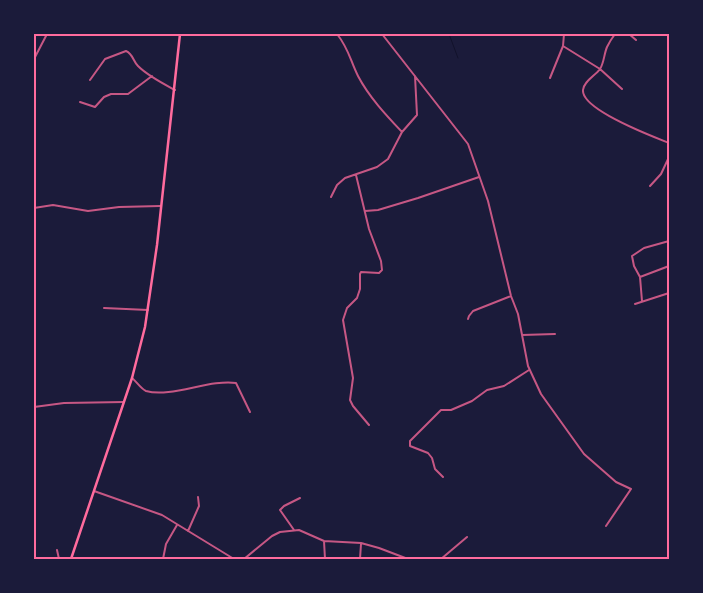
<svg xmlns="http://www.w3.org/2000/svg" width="703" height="593" viewBox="0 0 703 593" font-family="'Alegreya Sans',sans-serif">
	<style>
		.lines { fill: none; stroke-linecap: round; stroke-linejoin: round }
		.stream { stroke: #12122b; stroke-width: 1 }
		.minor { stroke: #c65784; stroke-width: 2 }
		.primary { stroke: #ff6b9d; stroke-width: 2.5 }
		.neatline { fill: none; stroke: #ff6b9d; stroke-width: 2 }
	</style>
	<rect width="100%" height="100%" fill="#1b1b3a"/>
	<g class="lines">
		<path class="stream" d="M 449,34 L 458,58"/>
		<path class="minor" d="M 337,34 C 349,49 350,60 358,76 C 369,97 386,115 402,132
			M 382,34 L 468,144 L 488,201 L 511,296 L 518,314 L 528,366 L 541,394 L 584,454 L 616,482 L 631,489 L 606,526
			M 615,34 C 612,38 609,43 607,47 C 604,54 604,63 600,69 C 595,76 584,81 583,90 C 581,110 654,137 669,143
			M 629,34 L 636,40
			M 601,35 L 601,34
			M 563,46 L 600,69 L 622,89
			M 34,59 L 47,34
			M 550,78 L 563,46 L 564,34
			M 90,80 L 105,59 L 126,51 C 133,54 133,61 138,66 C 148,76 162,83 175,90
			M 80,102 L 95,107 L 104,97 L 111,94 L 128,94 L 152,76
			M 356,175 L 369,229 L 381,261 L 382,270 L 379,273 L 361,272 L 360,274 L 360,289 L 357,298 L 347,308 L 343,320 L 353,378 L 350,400 L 353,406 L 369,425
			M 650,186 L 661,174 L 669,157
			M 331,197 L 337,185 L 345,178 L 377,167 L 388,159 L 402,132 L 417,115 L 415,76
			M 34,208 L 53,205 L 88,211 L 119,207 L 160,206
			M 365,211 L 378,210 L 418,198 L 479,177
			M 669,241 L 644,248 L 632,256 L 634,266 L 640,277 L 669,266
			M 640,277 L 642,301
			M 635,304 L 669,293
			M 104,308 L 148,310
			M 468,319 L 469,316 L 473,311 L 511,296
			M 522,335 L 555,334
			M 132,378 C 136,381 141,389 146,391 C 171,398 210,379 236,383 L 250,412
			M 34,407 L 64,403 L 124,402
			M 443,477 L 435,469 L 432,458 L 428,453 L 410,446 L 410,441 L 441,410 L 451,410 L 472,401 L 487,390 L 504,386 L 529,370
			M 94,491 L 162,515 L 234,559
			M 294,530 L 280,510 L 284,506 L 300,498
			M 188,531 L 199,506 L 198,497
			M 324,541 L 325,559
			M 57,550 L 59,559
			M 163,559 L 166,544 L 177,525
			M 244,559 L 272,536 L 280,532 L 299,530 L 324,541 L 361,543 L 379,548 L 408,559
			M 360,559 L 361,544
			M 441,559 L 467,537"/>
		<path class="primary" d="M 71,559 L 132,378 L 145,327 L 157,245 L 180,34"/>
	</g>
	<rect width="703" height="593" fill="none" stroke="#1b1b3a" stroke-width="70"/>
	<rect x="35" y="35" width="633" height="523" class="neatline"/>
</svg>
